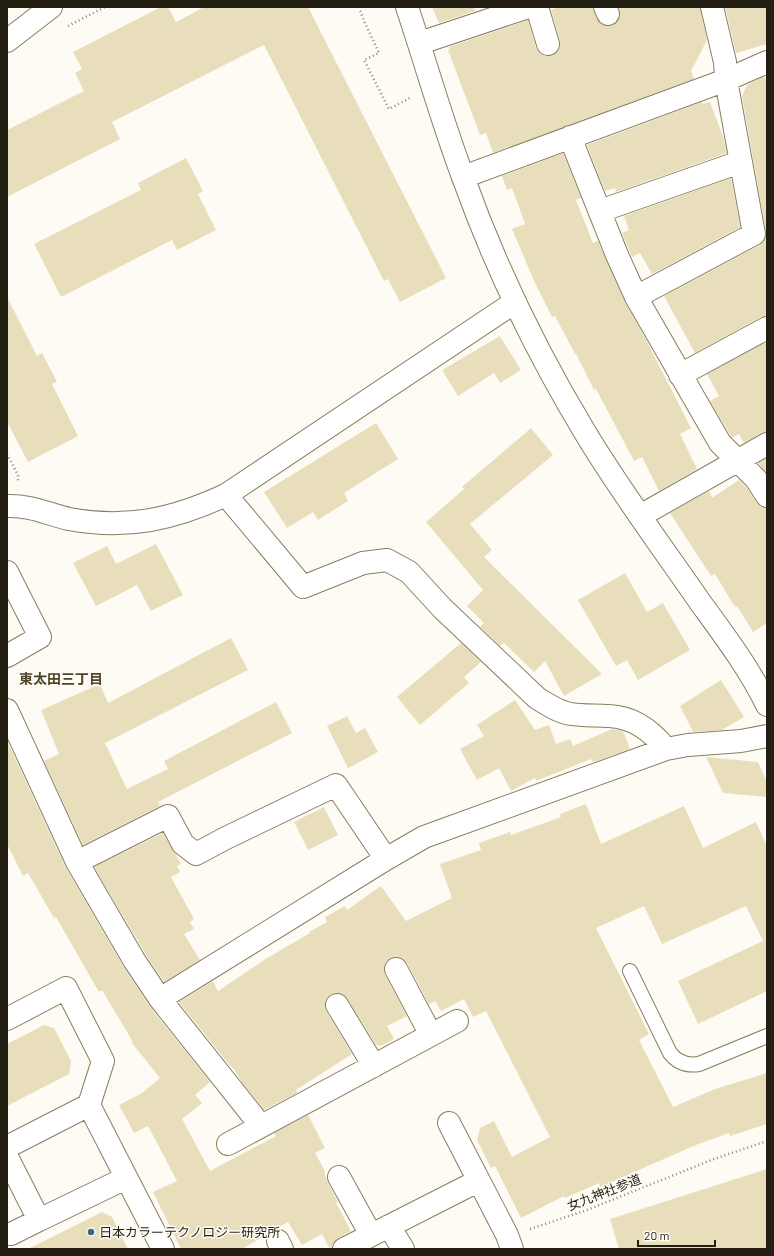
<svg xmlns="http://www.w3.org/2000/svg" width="774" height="1256" viewBox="0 0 774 1256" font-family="Barlow,'Noto Sans JP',sans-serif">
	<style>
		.building { fill: #e9debc }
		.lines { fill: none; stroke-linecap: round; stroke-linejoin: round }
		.lane-casing { stroke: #887e5f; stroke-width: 16 }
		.street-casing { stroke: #887e5f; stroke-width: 24 }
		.secondary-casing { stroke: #887e5f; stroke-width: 24 }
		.path { stroke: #8b877d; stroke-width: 2.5; stroke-dasharray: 1 3; stroke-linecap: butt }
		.lane { stroke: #fff; stroke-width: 14 }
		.street { stroke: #fff; stroke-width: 22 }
		.secondary { stroke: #fff; stroke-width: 22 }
		.poi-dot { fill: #316d84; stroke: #fdfbf4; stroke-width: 1.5 }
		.labels { text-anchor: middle; stroke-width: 3; stroke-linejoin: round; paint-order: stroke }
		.street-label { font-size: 13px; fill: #231f12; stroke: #fdfbf4 }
		.poi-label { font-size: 13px; fill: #231f12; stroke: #fdfbf4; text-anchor: start }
		.neighbourhood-label { font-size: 14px; font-weight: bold; fill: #4f4528; stroke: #fdfbf4 }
	</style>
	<rect width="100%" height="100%" fill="#fdfbf4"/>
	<path class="building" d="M 161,7 L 168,7 L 176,22 L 204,7 L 308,7 L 446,278 L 400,302 L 388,279 L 384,281 L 264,45 L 112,122 L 120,139 L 7,197 L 7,130 L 84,91 L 75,73 L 82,69 L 73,52 Z
		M 432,7 L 474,7 L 475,11 L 439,23 Z
		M 559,7 L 593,7 L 597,19 L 601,24 L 607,26 L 613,25 L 618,21 L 620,15 L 619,7 L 700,7 L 707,40 L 691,71 L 694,79 L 493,153 L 486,133 L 480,135 L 448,50 L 450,49 L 449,47 L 528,20 L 536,48 L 539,53 L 545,56 L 552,56 L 557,52 L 560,47 L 560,40 L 551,10 Z
		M 725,7 L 767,7 L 767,44 L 736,53 Z
		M 765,76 L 767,84 L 767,316 L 761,317 L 695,353 L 664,296 L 760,245 L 765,239 L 766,232 L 742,96 L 747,85 Z
		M 702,102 L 703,104 L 710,102 L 723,136 L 727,153 L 616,192 L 615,188 L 605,191 L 587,145 Z
		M 563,153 L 581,198 L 576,200 L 593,243 L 598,241 L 625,302 L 645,338 L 691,428 L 680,434 L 697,469 L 659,491 L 642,457 L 634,461 L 596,389 L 594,390 L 576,354 L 575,354 L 555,316 L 552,317 L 534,281 L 512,229 L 525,224 L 512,188 L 507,190 L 502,176 Z
		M 186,158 L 203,191 L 198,194 L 216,230 L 177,250 L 172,240 L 61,297 L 34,244 L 141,190 L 138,183 Z
		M 731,178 L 740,227 L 652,274 L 640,253 L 632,257 L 622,233 L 629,230 L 624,216 Z
		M 7,297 L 37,356 L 42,353 L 57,382 L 52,384 L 78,436 L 28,462 L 7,422 Z
		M 500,336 L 521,370 L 500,383 L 494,373 L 458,396 L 442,370 Z
		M 767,342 L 767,432 L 761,433 L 744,443 L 739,434 L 732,438 L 730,435 L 710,401 L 719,396 L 707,374 Z
		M 376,423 L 398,459 L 344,493 L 348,501 L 318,520 L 313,512 L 287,528 L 264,492 Z
		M 531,428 L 553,455 L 470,524 L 492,550 L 484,557 L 602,674 L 564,696 L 545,661 L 534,672 L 504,643 L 500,646 L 480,627 L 484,623 L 467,606 L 483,590 L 426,522 L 464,489 L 462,487 Z
		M 767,458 L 767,473 L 758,463 Z
		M 739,480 L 746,487 L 757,503 L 761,507 L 767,508 L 767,623 L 753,632 L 737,606 L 735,607 L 715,574 L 711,576 L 670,513 L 709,491 L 712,498 Z
		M 156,544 L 183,595 L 151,611 L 137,585 L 96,606 L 73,563 L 107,546 L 116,564 Z
		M 625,573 L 647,612 L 663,603 L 690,650 L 638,680 L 627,660 L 616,666 L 578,600 Z
		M 231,638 L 248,670 L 105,743 L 127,789 L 168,769 L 164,761 L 276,702 L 292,733 L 158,802 L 160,806 L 83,845 L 44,761 L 59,754 L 41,710 L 100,684 L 108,703 Z
		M 461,643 L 481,662 L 464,677 L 469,683 L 420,725 L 397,697 Z
		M 721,680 L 744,717 L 722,730 L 693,732 L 680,706 Z
		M 515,700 L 535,730 L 549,725 L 556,744 L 570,739 L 573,746 L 612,729 L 623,731 L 630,749 L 593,762 L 591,759 L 536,781 L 535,778 L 511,791 L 499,768 L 477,780 L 460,749 L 484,736 L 477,725 Z
		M 347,716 L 356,733 L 365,728 L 378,752 L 348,768 L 327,726 Z
		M 7,741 L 66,868 L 123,966 L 150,1007 L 210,1082 L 195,1095 L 202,1103 L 182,1119 L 210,1171 L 276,1136 L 274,1133 L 308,1115 L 325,1148 L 315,1153 L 325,1171 L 324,1172 L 328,1183 L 338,1202 L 336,1203 L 351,1231 L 338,1238 L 333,1243 L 332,1249 L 330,1249 L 322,1234 L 302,1245 L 288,1222 L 242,1249 L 181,1249 L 153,1192 L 177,1181 L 148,1126 L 134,1133 L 119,1105 L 142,1093 L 160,1078 L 132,1043 L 133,1042 L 102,990 L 99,992 L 56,917 L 54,918 L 28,873 L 23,876 L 7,844 Z
		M 706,757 L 758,762 L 767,782 L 767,797 L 723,793 Z
		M 586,804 L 601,844 L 684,806 L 703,848 L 756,822 L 767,846 L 767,991 L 698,1024 L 678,981 L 763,941 L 746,906 L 662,944 L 644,906 L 596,928 L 649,1034 L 639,1040 L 673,1107 L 715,1089 L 767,1073 L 767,1124 L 730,1136 L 729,1133 L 696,1145 L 600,1187 L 599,1183 L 565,1198 L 564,1196 L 521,1218 L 495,1166 L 491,1168 L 477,1140 L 480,1128 L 494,1121 L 512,1157 L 550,1137 L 486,1011 L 473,1017 L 464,999 L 441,1011 L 435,1001 L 429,1004 L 407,963 L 403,959 L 397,957 L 391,958 L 385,963 L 384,968 L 385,974 L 407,1016 L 387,1026 L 394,1039 L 381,1046 L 376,1045 L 347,998 L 343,994 L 336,993 L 331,994 L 326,999 L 325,1006 L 326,1011 L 352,1054 L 296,1090 L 297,1093 L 264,1110 L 243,1084 L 233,1068 L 232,1068 L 231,1066 L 230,1066 L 179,1002 L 213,981 L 218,991 L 264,960 L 310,933 L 309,932 L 327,922 L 325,917 L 345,906 L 347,910 L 381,886 L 406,921 L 452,898 L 440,864 L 481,850 L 479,843 L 510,832 L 511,835 L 561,817 L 560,814 Z
		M 324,807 L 338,835 L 308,850 L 294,822 Z
		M 163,833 L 181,864 L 177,866 L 180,872 L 171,877 L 194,919 L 190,922 L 194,929 L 184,934 L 200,960 L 164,982 L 145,953 L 94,867 Z
		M 44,1025 L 54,1028 L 71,1061 L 69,1074 L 7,1106 L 7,1044 Z
		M 767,1169 L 767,1249 L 619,1249 L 610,1219 Z
		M 102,1212 L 112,1217 L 128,1249 L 28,1249 Z"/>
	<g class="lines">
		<g class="lane-casing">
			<path id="lane" d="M 630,971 L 670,1053 C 677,1062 687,1066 699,1064 L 767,1036"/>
		</g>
		<g class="street-casing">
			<path id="street" d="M 537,7 L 548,44
				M 605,7 L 608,14
				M 7,41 L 51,7
				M 420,43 L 528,7
				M 570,137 L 617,255 L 636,297 L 720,443 L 756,479 L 767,496
				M 463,177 L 726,80 L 767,62
				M 600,211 L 740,162
				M 636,297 L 754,234 L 726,80 L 725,62 L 712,7
				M 680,375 L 767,328
				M 226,495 L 303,587 L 363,563 L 387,560 L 409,572 L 442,608 L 537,698 C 548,705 559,712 571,714 C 583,716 596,715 609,716 C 633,717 651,730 666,749
				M 7,506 C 29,505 48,514 69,519 C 127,530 174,519 226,495 L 515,302
				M 640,516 L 767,444
				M 7,572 L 40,637 L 7,656
				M 7,710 L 77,862 L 134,960 L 160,999 L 386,859 L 424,837 L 666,749 L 688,745 L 741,741 L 767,736
				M 77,862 L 168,816 L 183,844 L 196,854 L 226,838 L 336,785 L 386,859
				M 396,969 L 431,1035
				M 160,999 L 261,1126
				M 337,1005 L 374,1066
				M 7,1019 L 66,988 L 103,1061 L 89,1105
				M 449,1123 L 507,1235 L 512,1249
				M 228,1144 L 457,1021
				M 7,1147 L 89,1105 L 163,1249
				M 7,1157 L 39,1220 L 126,1178
				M 339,1177 L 371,1235
				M 389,1226 L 403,1249
				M 11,1234 L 39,1220
				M 278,1241 L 282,1249
				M 344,1249 L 478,1181"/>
		</g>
		<g class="secondary-casing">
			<path id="secondary" d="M 407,7 C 426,64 442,121 463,177 C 495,266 537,353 586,434 C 621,492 662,547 700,602 C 724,635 749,668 767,705"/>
		</g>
		<path class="path" d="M 359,7 L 364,21 L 379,53 L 364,60 L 389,109 L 410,98
			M 68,26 L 105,7
			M 7,454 L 18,475 L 18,483
			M 530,1229 L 587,1210 L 714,1159 L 767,1141"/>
		<use href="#lane" class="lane"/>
		<use href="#street" class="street"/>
		<use href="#secondary" class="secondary"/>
	</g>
	<circle class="poi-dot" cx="91" cy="1232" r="4"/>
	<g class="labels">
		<g class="street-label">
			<text transform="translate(604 1192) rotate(-21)" y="5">女九神社参道</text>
		</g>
		<g class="poi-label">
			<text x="99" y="1237">日本カラーテクノロジー研究所</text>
		</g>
		<g class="neighbourhood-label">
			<text x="61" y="684">東太田三丁目</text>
		</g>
	</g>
	<rect width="774" height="1256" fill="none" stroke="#231f12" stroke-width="16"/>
	<path d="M638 1240v6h77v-6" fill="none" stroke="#231f12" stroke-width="2"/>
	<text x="644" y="1240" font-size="12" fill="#231f12" stroke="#fdfbf4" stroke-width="3" paint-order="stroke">20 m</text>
</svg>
